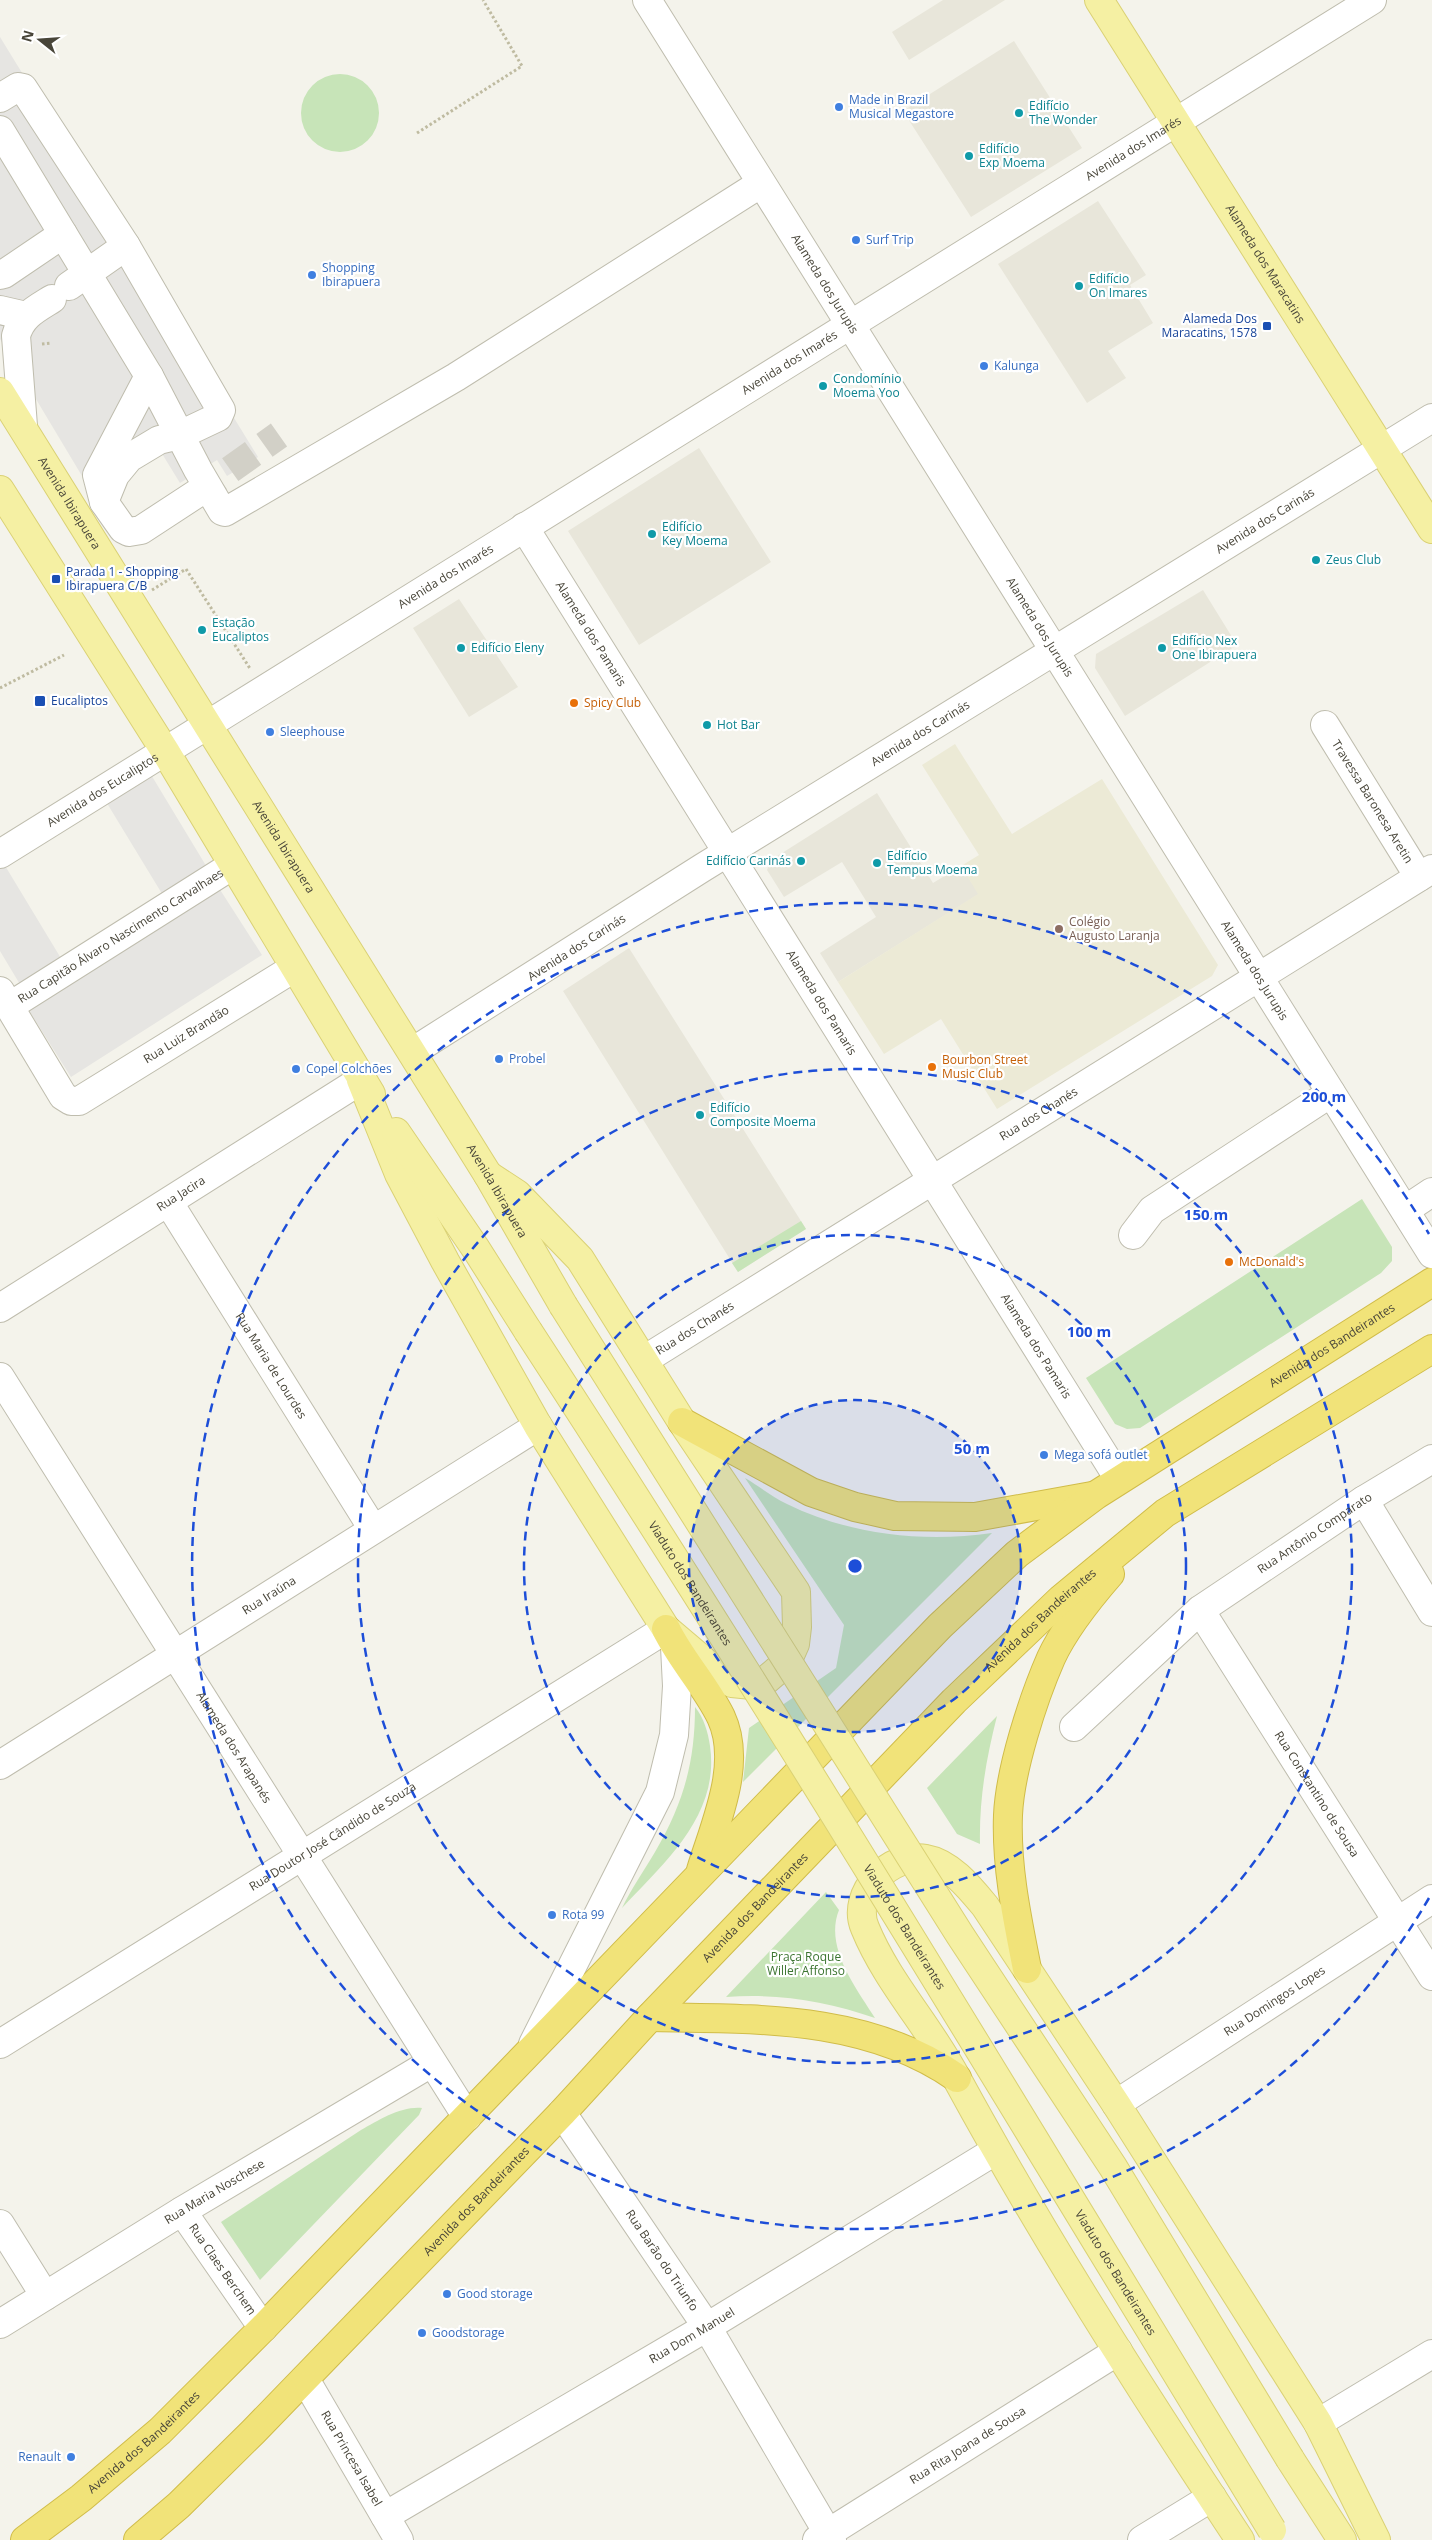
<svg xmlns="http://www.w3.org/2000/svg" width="1432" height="2540" viewBox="0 0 1432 2540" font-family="'Open Sans',sans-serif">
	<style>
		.residential { fill: #e8e6da }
		.education { fill: #ecead6 }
		.green { fill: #c7e4b8 }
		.parking { fill: #e6e5e2 }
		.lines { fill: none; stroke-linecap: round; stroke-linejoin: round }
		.minor-tunnel { stroke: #d2d0c7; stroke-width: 28; stroke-dasharray: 28 14; stroke-linecap: butt }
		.minor-casing { stroke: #bfbdae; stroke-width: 30 }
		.major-casing { stroke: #dad174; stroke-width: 30 }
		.highway-casing { stroke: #d0bc49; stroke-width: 30 }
		.path { stroke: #bfbba1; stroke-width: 3; stroke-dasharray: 2.5 2.5; stroke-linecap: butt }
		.minor { stroke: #fff; stroke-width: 28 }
		.major { stroke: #f5f0a3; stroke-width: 28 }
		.highway { stroke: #f1e379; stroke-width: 28 }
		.major-bridge-casing { stroke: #dad174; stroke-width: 30; stroke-linecap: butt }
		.major-bridge { stroke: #f5f0a3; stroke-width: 28 }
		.ring { fill: none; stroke: #1d4ed8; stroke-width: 2.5; stroke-dasharray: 9 6 }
		.shop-dot { fill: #3f7fe0; stroke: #fff; stroke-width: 2 }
		.culture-dot { fill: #0f9aa8; stroke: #fff; stroke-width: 2 }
		.transit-dot { fill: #1a4fb4; stroke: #fff; stroke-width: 2 }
		.food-dot { fill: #e8710a; stroke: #fff; stroke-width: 2 }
		.education-dot { fill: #8d6e63; stroke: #fff; stroke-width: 2 }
		.labels { text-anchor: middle; stroke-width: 4.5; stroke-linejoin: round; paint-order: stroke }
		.shop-label { font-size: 12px; fill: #366cbe; stroke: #fff; text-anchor: start }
		.culture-label { font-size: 12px; fill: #0d838f; stroke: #fff; text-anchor: start }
		.street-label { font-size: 12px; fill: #484539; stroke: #fff }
		.transit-label { font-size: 12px; fill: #164399; stroke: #fff; text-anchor: start }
		.food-label { font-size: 12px; fill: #c56008; stroke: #fff; text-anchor: start }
		.education-label { font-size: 12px; fill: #785e54; stroke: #fff; text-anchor: start }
		.park-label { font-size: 12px; fill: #3c7531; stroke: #fff }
		.centre { fill: #1d4ed8; stroke: #fff; stroke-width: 2.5 }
		.ring-label { font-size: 15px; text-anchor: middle; font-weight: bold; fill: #1d4ed8; stroke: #fff; stroke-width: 4.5; stroke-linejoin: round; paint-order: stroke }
	</style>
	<rect width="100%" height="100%" fill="#f4f3eb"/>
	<path class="residential" d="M 943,0 L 1005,0 L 909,60 L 892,32 Z
		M 1014,41 L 1082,148 L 971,217 L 903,111 Z
		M 1098,201 L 1146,275 L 1130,285 L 1153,323 L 1108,351 L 1126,378 L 1087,403 L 998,264 Z
		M 699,448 L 771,562 L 639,645 L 568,531 Z
		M 1203,590 L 1237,645 L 1125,716 L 1095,668 L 1096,654 Z
		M 459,599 L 518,687 L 469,717 L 413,628 Z
		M 877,793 L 933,883 L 961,866 L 979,894 L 838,982 L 820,953 L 876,917 L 842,862 L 784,897 L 767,870 L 771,860 Z
		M 629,948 L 806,1229 L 738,1272 L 563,991 Z"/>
	<path class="education" d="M 955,744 L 1012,834 L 1102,779 L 1218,965 L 1212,976 L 997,1109 L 941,1019 L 884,1054 L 838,982 L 978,894 L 961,866 L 979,855 L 922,765 Z"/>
	<path class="green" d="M301 113a39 39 0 1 1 78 0a39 39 0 1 1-78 0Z
		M 1362,1199 L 1392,1247 L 1392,1261 L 1381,1273 L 1140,1428 L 1127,1429 L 1115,1424 L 1086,1378 Z
		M 801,1221 L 806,1229 L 738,1272 L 732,1263 Z
		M 745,1478 C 759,1486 772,1497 787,1504 C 850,1535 924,1543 992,1533 L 743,1782 L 749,1728 L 836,1668 L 844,1625 Z
		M 695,1707 C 704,1718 708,1732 710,1746 C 720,1815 665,1862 622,1908 C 631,1889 644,1871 655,1852 C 683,1804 695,1763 695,1707 Z
		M 997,1716 C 986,1759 979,1800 980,1844 L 957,1834 L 927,1788 Z
		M 826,1892 L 839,1910 C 824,1947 856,1988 875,2018 C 826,2001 778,1993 726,1997 Z
		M 422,2108 L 419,2115 L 260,2280 L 221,2222 L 361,2130 C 379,2120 401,2106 422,2108 Z"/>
	<path class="parking" d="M 0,37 L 258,457 L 227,476 L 217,460 L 180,483 L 153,439 L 85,481 L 0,339 Z
		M 150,773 L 208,869 L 164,897 L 105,800 Z
		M 4,864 L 62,960 L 21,986 L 0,951 L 0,867 Z
		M 217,885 L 262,955 L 71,1077 L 26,1006 Z"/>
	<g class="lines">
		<path class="minor-tunnel" d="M 196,494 L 279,435"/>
		<g class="minor-casing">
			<g id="minor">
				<path id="s1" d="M 647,0 L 1432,1254"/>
				<path d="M 0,98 L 18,87 L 23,88 L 126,246 L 221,410 L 218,417 L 180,435 L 159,440 L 129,458 L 115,475 L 104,502"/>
				<path d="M 0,130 L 149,376 L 198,470 L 222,511 L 225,512 L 456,377 L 760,184"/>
				<path d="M 0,275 L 4,274 L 63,234"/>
				<path d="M 69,286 L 126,246"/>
				<path d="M 0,310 L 26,316"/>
				<path d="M 149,376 L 97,475 L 104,502 L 123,529 L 129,532 L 141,530 L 196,494"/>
				<path d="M 23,426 L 16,336 C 21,316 36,309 52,299"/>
				<path id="s2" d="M 524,527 L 1119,1479"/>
				<path id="s3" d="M 1325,725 L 1419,877"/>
				<path id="s4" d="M 0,854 L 1372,0"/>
				<path id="s5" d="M 0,991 L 63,1096 L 71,1101 L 79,1101 L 294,968"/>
				<path id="s6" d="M 10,1006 L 233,865"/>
				<path id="s7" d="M 412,1052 L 702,868 L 1432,418"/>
				<path id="s8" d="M 169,1203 L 373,1529"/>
				<path d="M 1405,1210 L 1432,1192"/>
				<path d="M 1133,1235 L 1152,1210 L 1331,1093"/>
				<path id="s9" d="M 0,1308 L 361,1080"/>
				<path id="s10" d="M 644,1360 L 1432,869"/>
				<path id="s11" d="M 0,1377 L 467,2117"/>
				<path d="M 1364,1500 L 1432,1612"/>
				<path id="s12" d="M 1200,1610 L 1432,1976"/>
				<path id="s13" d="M 1074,1727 L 1200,1610 L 1364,1500 L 1432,1459"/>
				<path id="s14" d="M 0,1765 L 538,1426"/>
				<path id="s15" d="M 0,2044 L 666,1629"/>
				<path d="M 533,2044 L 660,1792 L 674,1735 L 677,1686 L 675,1647"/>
				<path id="s16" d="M 1116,2104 L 1432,1899"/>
				<path id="s17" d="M 562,2113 L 707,2327 L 832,2540"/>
				<path id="s18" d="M 182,2211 L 263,2328"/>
				<path d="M 0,2224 L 45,2296"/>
				<path id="s19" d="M 0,2324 L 182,2211 L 431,2063"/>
				<path id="s20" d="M 305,2379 L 399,2540"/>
				<path d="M 1318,2423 L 1432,2354"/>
				<path id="s21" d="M 385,2516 L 707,2327 L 995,2151"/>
				<path id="s22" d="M 817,2540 L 1118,2351"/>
				<path d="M 1142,2540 L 1212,2497"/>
			</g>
		</g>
		<g class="major-casing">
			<g id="major">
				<path id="s23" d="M 1099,0 L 1432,529"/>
				<path id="s24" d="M 0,392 L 488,1175 L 563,1305"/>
				<path d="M 0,490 L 165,751 L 371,1094"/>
				<path d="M 361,1080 L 399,1174 L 445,1261 L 538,1426 L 666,1629 L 725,1679 L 732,1683 L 752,1685 L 766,1680 L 787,1662 L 795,1644 L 797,1627 L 796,1592 L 682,1422 L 580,1259 L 517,1194 L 488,1175"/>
				<path d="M 396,1132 L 476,1249 L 528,1331"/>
				<path d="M 1290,2459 L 1342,2540"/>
				<path d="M 1240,2540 C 1141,2390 1043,2237 957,2079 C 930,2027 887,1982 865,1928 C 850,1893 891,1852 926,1859 C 950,1863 970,1888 985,1906 L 1116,2104 L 1318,2423 L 1376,2540"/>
			</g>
		</g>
		<g class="highway-casing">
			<g id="highway">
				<path d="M 682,1422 L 811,1492 L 855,1507 L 895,1516 L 975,1517 L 1092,1496"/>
				<path d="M 666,1629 C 681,1660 706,1686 721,1717 C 743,1764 715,1824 701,1870"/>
				<path d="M 1027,1969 C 1017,1918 1006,1867 1008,1815 C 1010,1770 1033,1699 1051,1658 C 1064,1630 1090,1597 1110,1574"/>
				<path d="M 650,2017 C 756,2019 867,2015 957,2078"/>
				<path id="s25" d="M 25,2540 L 81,2498 L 160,2431 L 263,2328 L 940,1626 L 1017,1554 L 1096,1495 L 1432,1282"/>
				<path id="s26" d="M 138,2540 L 179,2505 L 253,2432 L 562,2113 L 650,2017 L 954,1701 L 1061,1599 L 1165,1513 L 1432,1349"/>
			</g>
		</g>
		<path class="path" d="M 417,133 L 522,66 L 483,0
			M 42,344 L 51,343
			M 152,590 L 186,569 L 251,670
			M 0,688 L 64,655"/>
		<use href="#minor" class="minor"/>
		<use href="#major" class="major"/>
		<use href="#highway" class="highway"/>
		<g class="major-bridge-casing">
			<g id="major-bridge">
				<path d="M 563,1305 L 960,1935 L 1113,2167 L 1290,2459"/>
				<path id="s27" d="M 528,1331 C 785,1725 1027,2128 1272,2530"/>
			</g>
		</g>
		<use href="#major-bridge" class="major-bridge"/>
	</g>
	<circle cx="855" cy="1566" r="166" fill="#1d4ed8" fill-opacity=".12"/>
	<g class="ring">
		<circle cx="855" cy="1566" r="166"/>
		<circle cx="855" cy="1566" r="331"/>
		<circle cx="855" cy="1566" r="497"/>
		<path d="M1429 1898A663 663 0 1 1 1429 1234"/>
	</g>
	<g class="shop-dot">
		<circle cx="839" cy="107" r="5"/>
		<circle cx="856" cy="240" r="5"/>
		<circle cx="312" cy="275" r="5"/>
		<circle cx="984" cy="366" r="5"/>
		<circle cx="270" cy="732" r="5"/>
		<circle cx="499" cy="1059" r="5"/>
		<circle cx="296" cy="1069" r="5"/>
		<circle cx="1044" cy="1455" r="5"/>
		<circle cx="552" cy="1915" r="5"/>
		<circle cx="447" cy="2294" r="5"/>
		<circle cx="422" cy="2333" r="5"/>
		<circle cx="71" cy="2457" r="5"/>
	</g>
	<g class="culture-dot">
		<circle cx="1019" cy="113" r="5"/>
		<circle cx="969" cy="156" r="5"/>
		<circle cx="1079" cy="286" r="5"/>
		<circle cx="823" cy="386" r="5"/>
		<circle cx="652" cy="534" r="5"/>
		<circle cx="1316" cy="560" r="5"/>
		<circle cx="202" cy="630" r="5"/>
		<circle cx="461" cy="648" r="5"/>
		<circle cx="1162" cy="648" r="5"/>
		<circle cx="707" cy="725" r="5"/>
		<circle cx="801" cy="861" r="5"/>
		<circle cx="877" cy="863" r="5"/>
		<circle cx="700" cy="1115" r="5"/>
	</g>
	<g class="transit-dot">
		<rect x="1262" y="321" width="10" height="10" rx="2.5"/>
		<rect x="51" y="574" width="10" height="10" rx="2.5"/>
		<rect x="34" y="695" width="12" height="12" rx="2.5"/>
	</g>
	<g class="food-dot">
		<circle cx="574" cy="703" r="5"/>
		<circle cx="932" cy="1067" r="5"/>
		<circle cx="1229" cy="1262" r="5"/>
	</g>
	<circle class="education-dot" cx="1059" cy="929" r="5"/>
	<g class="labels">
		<g class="shop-label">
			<text x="849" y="104">Made in Brazil<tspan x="849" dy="14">Musical Megastore</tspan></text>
			<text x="866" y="244">Surf Trip</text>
			<text x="322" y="272">Shopping<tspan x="322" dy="14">Ibirapuera</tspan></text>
			<text x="994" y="370">Kalunga</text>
			<text x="280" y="736">Sleephouse</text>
			<text x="509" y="1063">Probel</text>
			<text x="306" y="1073">Copel Colchões</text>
			<text x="1054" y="1459">Mega sofá outlet</text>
			<text x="562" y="1919">Rota 99</text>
			<text x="457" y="2298">Good storage</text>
			<text x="432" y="2337">Goodstorage</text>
			<text x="61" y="2461" text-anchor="end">Renault</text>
		</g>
		<g class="culture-label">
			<text x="1029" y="110">Edifício<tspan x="1029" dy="14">The Wonder</tspan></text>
			<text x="979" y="153">Edifício<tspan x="979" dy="14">Exp Moema</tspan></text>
			<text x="1089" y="283">Edifício<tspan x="1089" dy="14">On Imares</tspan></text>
			<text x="833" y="383">Condomínio<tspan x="833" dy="14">Moema Yoo</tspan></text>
			<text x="662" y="531">Edifício<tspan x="662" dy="14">Key Moema</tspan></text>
			<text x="1326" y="564">Zeus Club</text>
			<text x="212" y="627">Estação<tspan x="212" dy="14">Eucaliptos</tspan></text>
			<text x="1172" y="645">Edifício Nex<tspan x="1172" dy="14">One Ibirapuera</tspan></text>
			<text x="471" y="652">Edifício Eleny</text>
			<text x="717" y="729">Hot Bar</text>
			<text x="887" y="860">Edifício<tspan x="887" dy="14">Tempus Moema</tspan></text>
			<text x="791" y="865" text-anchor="end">Edifício Carinás</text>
			<text x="710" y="1112">Edifício<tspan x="710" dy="14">Composite Moema</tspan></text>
		</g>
		<g class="street-label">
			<text dy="4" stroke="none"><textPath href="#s4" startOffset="1335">Avenida dos Imarés</textPath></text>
			<text dy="4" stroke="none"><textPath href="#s23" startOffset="312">Alameda dos Maracatins</textPath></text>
			<text dy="4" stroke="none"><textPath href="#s1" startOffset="335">Alameda dos Jurupis</textPath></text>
			<text dy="4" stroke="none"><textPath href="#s4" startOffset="930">Avenida dos Imarés</textPath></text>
			<text dy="4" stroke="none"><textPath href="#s24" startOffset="131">Avenida Ibirapuera</textPath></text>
			<text dy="4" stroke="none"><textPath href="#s7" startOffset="1005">Avenida dos Carinás</textPath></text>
			<text dy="4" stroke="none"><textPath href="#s4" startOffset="525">Avenida dos Imarés</textPath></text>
			<text dy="4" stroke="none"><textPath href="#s1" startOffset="740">Alameda dos Jurupis</textPath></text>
			<text dy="4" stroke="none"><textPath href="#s2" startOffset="126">Alameda dos Pamaris</textPath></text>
			<text dy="4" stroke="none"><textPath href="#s7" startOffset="600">Avenida dos Carinás</textPath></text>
			<text dy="4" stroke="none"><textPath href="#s4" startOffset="121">Avenida dos Eucaliptos</textPath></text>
			<text dy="4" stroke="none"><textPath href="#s3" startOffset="90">Travessa Baronesa Aretin</textPath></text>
			<text dy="4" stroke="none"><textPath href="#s24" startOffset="536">Avenida Ibirapuera</textPath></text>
			<text dy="4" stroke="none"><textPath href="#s6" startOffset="131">Rua Capitão Álvaro Nascimento Carvalhaes</textPath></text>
			<text dy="4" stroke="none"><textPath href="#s7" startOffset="195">Avenida dos Carinás</textPath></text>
			<text dy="4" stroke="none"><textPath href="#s1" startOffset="1145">Alameda dos Jurupis</textPath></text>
			<text dy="4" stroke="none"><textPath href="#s2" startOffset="561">Alameda dos Pamaris</textPath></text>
			<text dy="4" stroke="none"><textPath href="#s5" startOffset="266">Rua Luiz Brandão</textPath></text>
			<text dy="4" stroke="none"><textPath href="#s10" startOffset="465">Rua dos Chanés</textPath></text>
			<text dy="4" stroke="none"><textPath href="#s24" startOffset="941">Avenida Ibirapuera</textPath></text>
			<text dy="4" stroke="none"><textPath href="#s9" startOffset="214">Rua Jacira</textPath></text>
			<text dy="4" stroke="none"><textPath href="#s10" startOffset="60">Rua dos Chanés</textPath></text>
			<text dy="4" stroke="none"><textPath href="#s25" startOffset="1778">Avenida dos Bandeirantes</textPath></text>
			<text dy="4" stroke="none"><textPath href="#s2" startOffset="966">Alameda dos Pamaris</textPath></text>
			<text dy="4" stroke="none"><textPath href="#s8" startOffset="192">Rua Maria de Lourdes</textPath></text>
			<text dy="4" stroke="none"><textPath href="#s13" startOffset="310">Rua Antônio Comparato</textPath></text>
			<text dy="4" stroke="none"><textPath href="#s27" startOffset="300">Viaduto dos Bandeirantes</textPath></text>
			<text dy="4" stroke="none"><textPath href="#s14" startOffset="318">Rua Iraúna</textPath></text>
			<text dy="4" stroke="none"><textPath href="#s26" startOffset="1289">Avenida dos Bandeirantes</textPath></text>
			<text dy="4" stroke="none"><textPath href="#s11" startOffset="438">Alameda dos Arapanés</textPath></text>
			<text dy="4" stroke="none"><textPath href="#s12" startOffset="218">Rua Constantino de Sousa</textPath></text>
			<text dy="4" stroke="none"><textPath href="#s15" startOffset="392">Rua Doutor José Cândido de Souza</textPath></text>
			<text dy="4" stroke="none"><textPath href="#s26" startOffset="884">Avenida dos Bandeirantes</textPath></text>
			<text dy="4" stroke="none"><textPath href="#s27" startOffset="705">Viaduto dos Bandeirantes</textPath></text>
			<text dy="4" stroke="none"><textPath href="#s16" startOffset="189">Rua Domingos Lopes</textPath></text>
			<text dy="4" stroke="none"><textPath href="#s19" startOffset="252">Rua Maria Noschese</textPath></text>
			<text dy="4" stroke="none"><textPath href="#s26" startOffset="479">Avenida dos Bandeirantes</textPath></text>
			<text dy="4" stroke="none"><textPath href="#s17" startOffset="178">Rua Barão do Triunfo</textPath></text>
			<text dy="4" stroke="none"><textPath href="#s18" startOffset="71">Rua Claes Berchem</textPath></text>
			<text dy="4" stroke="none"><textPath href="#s27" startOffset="1110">Viaduto dos Bandeirantes</textPath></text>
			<text dy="4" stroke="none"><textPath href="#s21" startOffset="356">Rua Dom Manuel</textPath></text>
			<text dy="4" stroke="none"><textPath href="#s25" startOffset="154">Avenida dos Bandeirantes</textPath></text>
			<text dy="4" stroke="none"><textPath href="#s22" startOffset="178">Rua Rita Joana de Sousa</textPath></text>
			<text dy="4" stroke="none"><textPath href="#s20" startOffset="92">Rua Princesa Isabel</textPath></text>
		</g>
		<g class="transit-label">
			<text x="1257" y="323" text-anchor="end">Alameda Dos<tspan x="1257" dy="14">Maracatins, 1578</tspan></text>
			<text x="66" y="576">Parada 1 - Shopping<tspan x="66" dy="14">Ibirapuera C/B</tspan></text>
			<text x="51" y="705">Eucaliptos</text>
		</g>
		<g class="food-label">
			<text x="584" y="707">Spicy Club</text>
			<text x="942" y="1064">Bourbon Street<tspan x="942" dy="14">Music Club</tspan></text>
			<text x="1239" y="1266">McDonald's</text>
		</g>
		<g class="education-label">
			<text x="1069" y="926">Colégio<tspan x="1069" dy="14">Augusto Laranja</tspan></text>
		</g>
		<g class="park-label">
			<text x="806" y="1961">Praça Roque<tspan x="806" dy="14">Willer Affonso</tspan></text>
		</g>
	</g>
	<circle cx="855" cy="1566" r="8" class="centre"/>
	<g class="ring-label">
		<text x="1324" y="1102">200 m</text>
		<text x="1206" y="1220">150 m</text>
		<text x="1089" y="1337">100 m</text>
		<text x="972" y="1454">50 m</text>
	</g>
	<g transform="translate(40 40) rotate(287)" stroke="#ffffff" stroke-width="4" paint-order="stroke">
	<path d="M0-4L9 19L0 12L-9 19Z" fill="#484539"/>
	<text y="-8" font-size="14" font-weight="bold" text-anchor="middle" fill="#484539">N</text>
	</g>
</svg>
